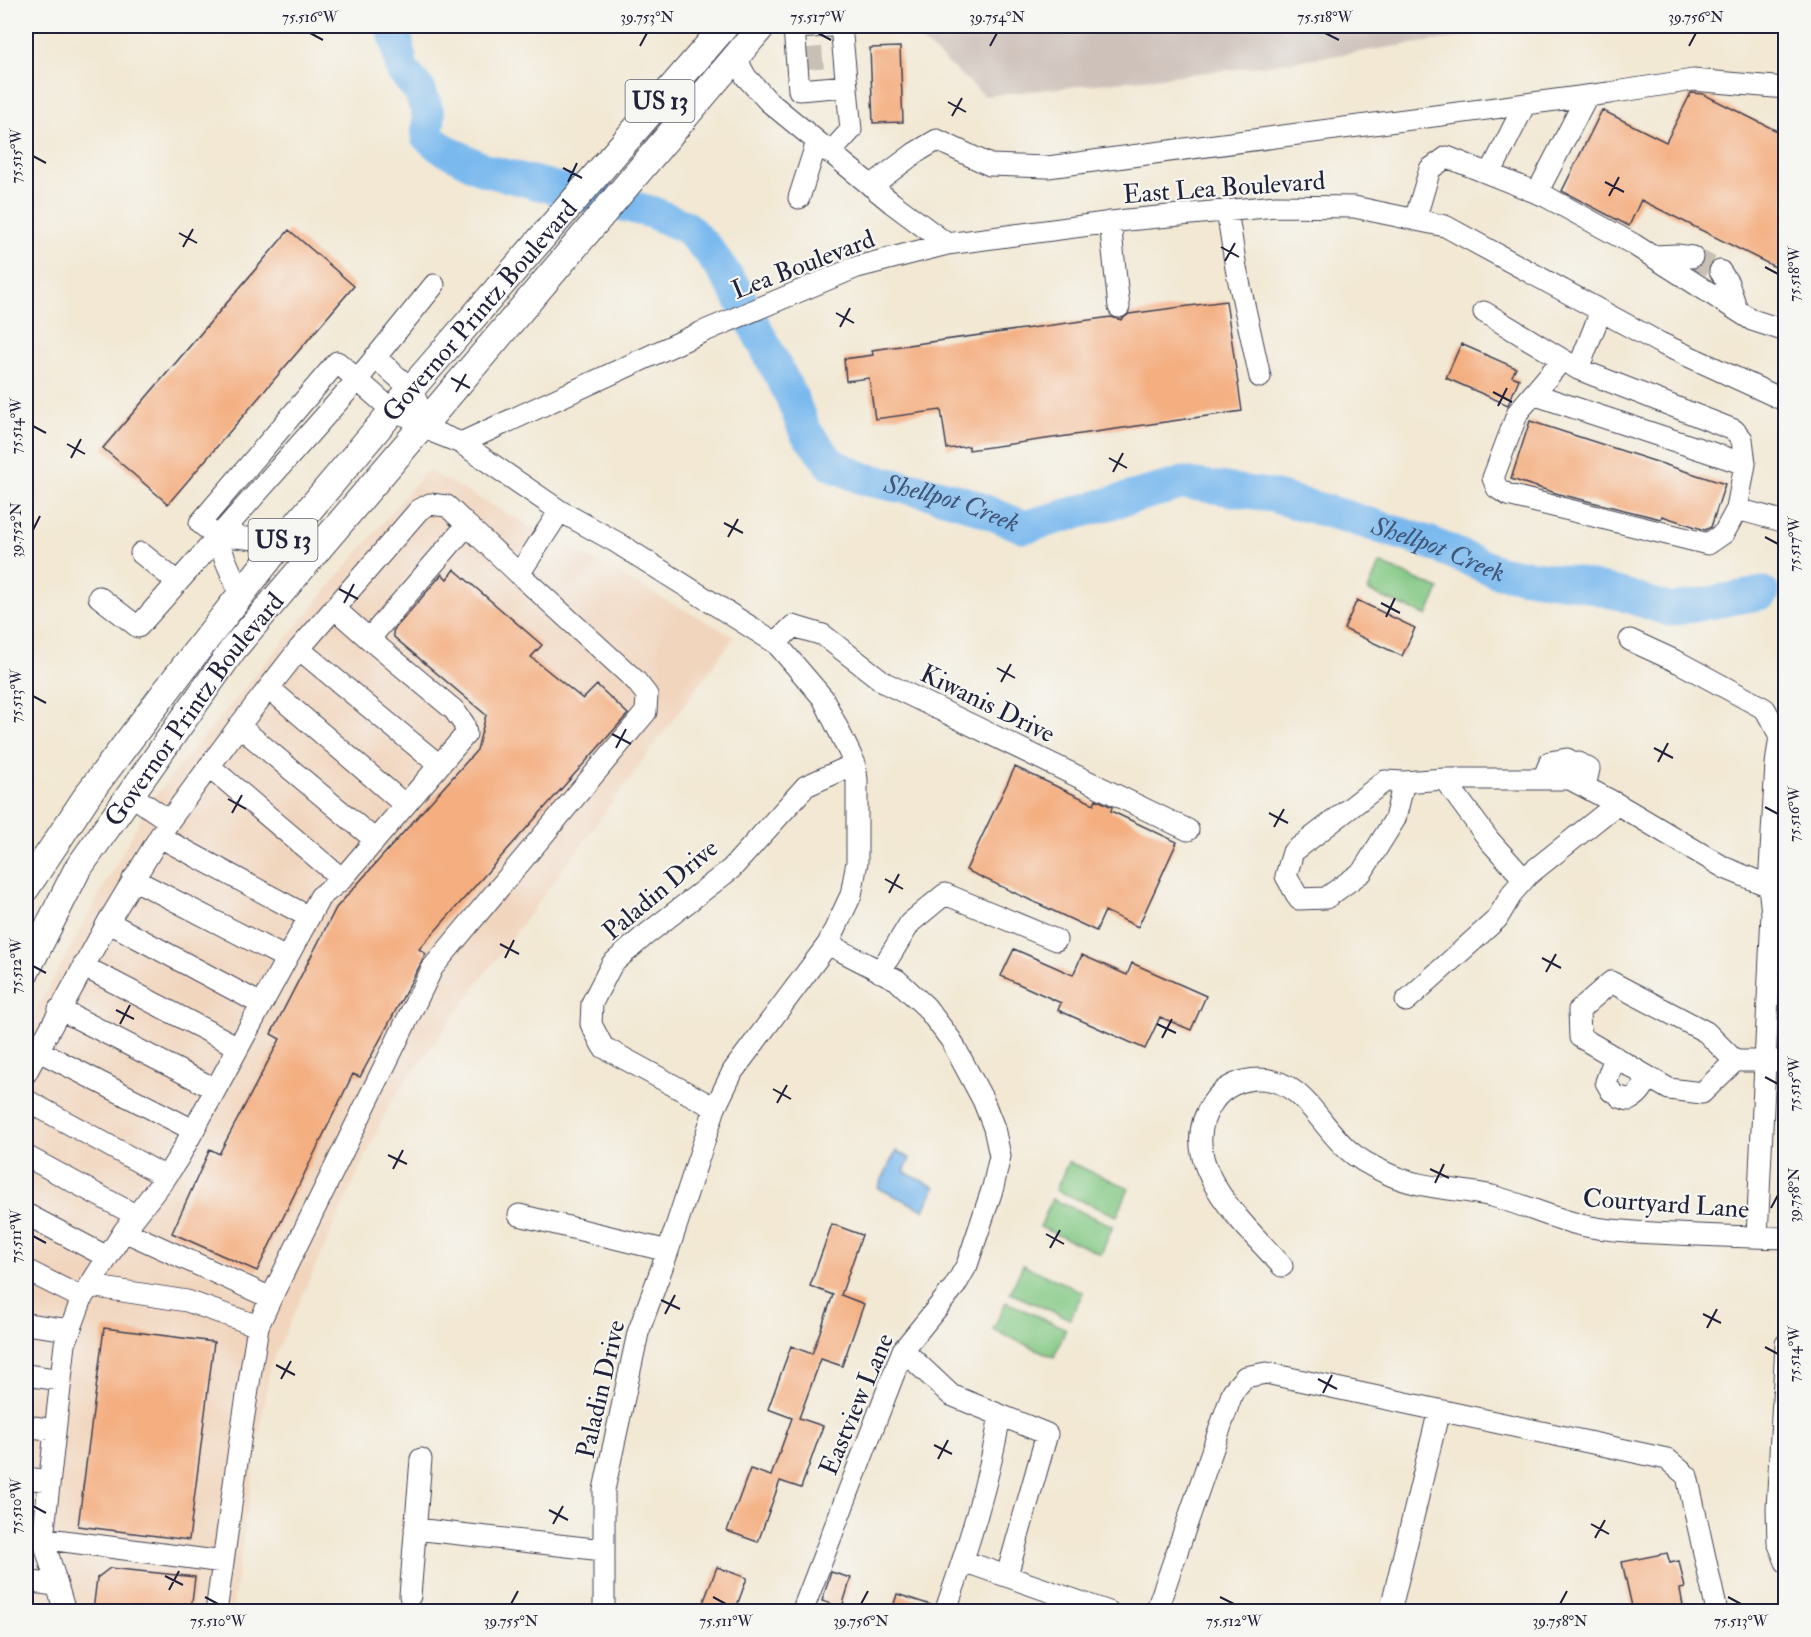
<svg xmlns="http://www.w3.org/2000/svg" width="1811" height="1637" viewBox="0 0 1811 1637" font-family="'IM FELL Double Pica',serif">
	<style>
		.built { fill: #f1d5bd }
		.industrial { fill: #cec1ba }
		.green { fill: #81c782; stroke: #52745e; stroke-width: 1.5 }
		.water { fill: #7ab9ee; stroke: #4e6e94; stroke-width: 1.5 }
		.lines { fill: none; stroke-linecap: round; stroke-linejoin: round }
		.river { stroke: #7ab9ee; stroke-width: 33 }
		.building { fill: #f4ae80 }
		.minor-tunnel { stroke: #c8c0b5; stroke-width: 21; stroke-dasharray: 21 10; stroke-linecap: butt }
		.minor-casing { stroke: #414052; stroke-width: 23 }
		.major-casing { stroke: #414052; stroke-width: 29 }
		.minor { stroke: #fff; stroke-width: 21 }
		.major { stroke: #fff; stroke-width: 27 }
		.ticks { fill: none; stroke: #22223b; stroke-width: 2 }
		.labels { text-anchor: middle; stroke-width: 4.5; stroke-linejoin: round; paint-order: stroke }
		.shield { fill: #f6f6f2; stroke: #626272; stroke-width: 1.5 }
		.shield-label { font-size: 24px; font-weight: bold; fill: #22223b }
		.street-label { font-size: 26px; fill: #22223b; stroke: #f6f6f2 }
		.water-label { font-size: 27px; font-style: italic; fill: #41577a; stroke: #f6f6f2 }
		.neatline { fill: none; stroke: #22223b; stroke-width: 2 }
		.ticks-label { font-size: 15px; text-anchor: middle; fill: #22223b }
	</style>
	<rect width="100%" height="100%" fill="#f6f6f2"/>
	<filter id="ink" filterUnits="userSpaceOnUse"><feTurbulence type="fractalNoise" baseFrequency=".0167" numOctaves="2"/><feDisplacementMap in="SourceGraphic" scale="12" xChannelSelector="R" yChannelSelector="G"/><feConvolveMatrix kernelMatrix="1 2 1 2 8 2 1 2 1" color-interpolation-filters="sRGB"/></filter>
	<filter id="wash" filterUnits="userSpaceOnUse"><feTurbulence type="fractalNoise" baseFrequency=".008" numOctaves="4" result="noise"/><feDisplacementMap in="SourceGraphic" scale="24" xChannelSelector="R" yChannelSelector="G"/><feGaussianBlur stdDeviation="1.35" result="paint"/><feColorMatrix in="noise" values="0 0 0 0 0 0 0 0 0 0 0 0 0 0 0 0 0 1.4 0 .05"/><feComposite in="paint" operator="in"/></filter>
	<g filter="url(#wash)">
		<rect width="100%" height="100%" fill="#f2e8d3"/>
		<path class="built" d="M 427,470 L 734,637 L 390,1103 L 270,1366 L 232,1611 L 26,1612 L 26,1029 L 151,800 Z"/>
		<path class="industrial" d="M 905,26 L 1537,26 L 1246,68 L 985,96 Z"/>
		<path class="green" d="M 1379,563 L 1439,589 L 1427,616 L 1368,591 Z
			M 1068,1162 L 1129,1188 L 1117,1216 L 1056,1190 Z
			M 1052,1199 L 1113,1226 L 1101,1254 L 1040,1227 Z
			M 1023,1265 L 1083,1292 L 1070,1319 L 1010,1293 Z
			M 1006,1302 L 1066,1329 L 1054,1357 L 993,1330 Z"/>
		<path class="water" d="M 896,1151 L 910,1158 L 904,1172 L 935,1187 L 924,1210 L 878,1188 Z"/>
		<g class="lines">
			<path class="river" id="s1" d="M 391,26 L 397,42 L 402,70 L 420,91 L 429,116 L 427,136 L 440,147 L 484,170 L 651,212 L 686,227 L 709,251 L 734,287 L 791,396 L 805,431 L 831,464 L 864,479 L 923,491 L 966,503 L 1024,527 L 1184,483 L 1268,495 L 1341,515 L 1428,542 L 1498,572 L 1576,583 L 1624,595 L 1670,610 L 1763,593"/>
		</g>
		<g id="blocks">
			<path class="building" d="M 900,47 L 903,122 L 873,123 L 870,48 Z
				M 1691,93 L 1703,94 L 1785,135 L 1785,272 L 1641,200 L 1629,226 L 1562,191 L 1602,110 L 1666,142 Z
				M 289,230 L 354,286 L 168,504 L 103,448 Z
				M 1226,301 L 1242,411 L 969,450 L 969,446 L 947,449 L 941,410 L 875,419 L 869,378 L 846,381 L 844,359 L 873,355 L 872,350 L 1111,317 L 1121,320 L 1129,314 Z
				M 1461,344 L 1516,368 L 1512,376 L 1519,379 L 1508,405 L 1446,378 Z
				M 1530,421 L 1725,484 L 1711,527 L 1705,530 L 1662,516 L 1661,519 L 1559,494 L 1511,479 Z
				M 454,569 L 542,645 L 531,657 L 583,699 L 597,685 L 628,714 L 419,949 L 426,954 L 360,1077 L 353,1074 L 257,1271 L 172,1233 L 210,1149 L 219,1154 L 280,1039 L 271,1034 L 336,908 L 477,750 L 486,715 L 394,637 L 393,631 L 442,574 L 447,579 Z
				M 1357,600 L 1415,628 L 1402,656 L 1344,629 Z
				M 1015,767 L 1094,804 L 1096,799 L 1112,807 L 1111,811 L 1177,842 L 1138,927 L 1105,911 L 1096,931 L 966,870 Z
				M 1014,949 L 1073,975 L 1082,955 L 1127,975 L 1132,963 L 1206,996 L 1191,1030 L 1160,1017 L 1145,1049 L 1058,1010 L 1061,1003 L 1001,976 Z
				M 832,1224 L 862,1235 L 841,1295 L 864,1304 L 842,1366 L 821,1359 L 799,1418 L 823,1426 L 801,1488 L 780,1481 L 758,1542 L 727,1531 L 750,1469 L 771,1476 L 792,1418 L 768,1409 L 791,1346 L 812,1354 L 833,1295 L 810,1286 Z
				M 104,1328 L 214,1342 L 189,1540 L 78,1526 Z
				M 1667,1553 L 1670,1563 L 1679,1561 L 1685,1588 L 1680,1589 L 1684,1611 L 1633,1611 L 1622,1562 Z
				M 717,1567 L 747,1578 L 735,1611 L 700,1611 Z
				M 110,1568 L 195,1577 L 191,1611 L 93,1611 L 97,1578 Z
				M 831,1572 L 851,1578 L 842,1607 L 822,1601 Z
				M 897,1594 L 934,1606 L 933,1611 L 892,1611 Z"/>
		</g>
	</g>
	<g filter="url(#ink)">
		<use href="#blocks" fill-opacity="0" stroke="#414052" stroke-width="1.5"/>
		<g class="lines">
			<path class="minor-tunnel" d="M 802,59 L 836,56
				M 1692,257 L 1720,271"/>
			<g class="minor-casing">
				<path id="minor" d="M 792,26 L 794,28 L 828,26
					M 794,28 L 799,90 L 847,86
					M 737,55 L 741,68 L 746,77 L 768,101 L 892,203 L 947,244
					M 830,153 L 851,130 L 841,26
					M 1490,174 L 1525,104
					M 871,186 L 915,153 L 937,140 L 990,165 L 1048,167 L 1609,93 L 1693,80 L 1786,88
					M 1537,193 L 1587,96
					M 799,198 L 817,142
					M 1227,210 L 1236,268 L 1260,377
					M 1415,220 L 1430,169 L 1447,157 L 1545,196 L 1633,244 L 1752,320 L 1786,331
					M 1110,222 L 1119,307
					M 1653,256 L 1677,255 L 1692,257
					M 1720,271 L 1728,283 L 1737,310
					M 1484,312 L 1578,369 L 1734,430 L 1742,439 L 1745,464 L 1737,509 L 1724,533 L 1708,544 L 1508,495 L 1497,488 L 1493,478 L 1518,412 L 1562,360
					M 375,357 L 411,389 L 417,402
					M 1578,369 L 1601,311
					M 1533,394 L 1745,464
					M 461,443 L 560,511 L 616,542 L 776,643 L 823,698 L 855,764 L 857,780 L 857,862 L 851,895 L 828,944 L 733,1071 L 715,1108 L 668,1251 L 638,1333 L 604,1490 L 604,1612
					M 1737,509 L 1786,522
					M 219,538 L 237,537 L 282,542
					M 141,553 L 177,582
					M 241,596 L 223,554 L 219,538 L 200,523 L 337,362 L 393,411 L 424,422 L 436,433 L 461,443 L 700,333 L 857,267 L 947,244 L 1127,220 L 1276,206 L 1354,207 L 1445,226 L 1660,343 L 1786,401
					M 99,597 L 138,627 L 358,379 L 434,285
					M 334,608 L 369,639
					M 1630,640 L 1680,663 L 1765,709 L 1780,736 L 1776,764 L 1769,886 L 1786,890
					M 776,643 L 793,626 L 823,635 L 885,683 L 1188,830
					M 299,649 L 439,765
					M 269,688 L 405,805
					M 239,726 L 375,840
					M 1579,763 L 1589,769 L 1585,787
					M 209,766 L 342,879
					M 1444,779 L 1489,840 L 1524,879
					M 1543,779 L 1550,762 L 1567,759
					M 1404,782 L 1385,781 L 1293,852 L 1286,876 L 1299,899 L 1326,898 L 1362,872 L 1395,819 L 1404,782 L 1444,779 L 1570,779 L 1617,804 L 1725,868 L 1769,886 L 1772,913 L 1757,1237
					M 169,821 L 239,726 L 299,649 L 419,510 L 430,504 L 447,506 L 467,525
					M 160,837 L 309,917
					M 133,879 L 286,958
					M 108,922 L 261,1004
					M 83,966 L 238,1047
					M 880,972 L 910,923 L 945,894 L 1056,940
					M 1406,1001 L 1497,919 L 1513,892 L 1528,875 L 1617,804
					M 59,1009 L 215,1089
					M 37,1050 L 193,1130
					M 1735,1061 L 1706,1032 L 1611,982 L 1579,1010 L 1580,1037 L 1669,1089 L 1702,1093 L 1735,1061 L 1786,1061
					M 26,1073 L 108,922 L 169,821 L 130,794
					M 1611,1091 L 1606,1082 L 1615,1057
					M 1620,1097 L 1629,1100 C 1639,1095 1644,1088 1648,1077
					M 26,1100 L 166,1177
					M 715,1108 L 603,1047 L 591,1024 L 592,1003 L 612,964 L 643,937 L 731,869 L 806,786 L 855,764
					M 26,1156 L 135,1215
					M 26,1214 L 107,1257
					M 519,1215 L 668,1251
					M 124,1231 L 271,1298
					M 1282,1266 C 1246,1225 1171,1162 1213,1102 C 1223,1087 1241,1079 1259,1079 C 1303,1079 1319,1125 1348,1150 C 1359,1160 1373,1167 1386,1173 C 1419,1189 1457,1188 1492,1196 C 1526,1205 1557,1221 1591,1227 C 1619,1232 1649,1233 1677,1234 C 1713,1236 1749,1237 1786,1238
					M 26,1270 L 82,1298
					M 90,1286 L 187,1301 L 258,1326
					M 26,1324 L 70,1330
					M 1786,1344 L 1777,1509 L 1778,1542 L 1786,1562
					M 903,1350 L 951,1395 L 1000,1415 C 989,1482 968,1547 945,1612
					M 26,1375 L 61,1380
					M 1000,1415 L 1047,1434 L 1007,1575
					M 26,1426 L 54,1430
					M 26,1478 L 49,1481
					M 415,1529 L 603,1550
					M 26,1536 L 223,1562
					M 963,1561 L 1109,1612
					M 26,1581 L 55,1585
					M 410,1596 L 421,1459
					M 65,1612 L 43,1538 L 65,1344 L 82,1298 L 124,1231 L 166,1177 L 180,1155 L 320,897 L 342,879 L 466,734 L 464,724 L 454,710 L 369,639 L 467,525 L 519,574 L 560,511
					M 216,1612 L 241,1434 L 258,1326 L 271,1298 L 433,967 L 646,712 L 647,695 L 636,681 L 519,574
					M 802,1612 L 903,1350 L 955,1286 L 967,1265 L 993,1187 L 1000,1156 L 994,1128 L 983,1100 L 951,1040 L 926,1007 L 897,980 L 828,944
					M 1156,1612 L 1233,1391 L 1245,1377 L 1266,1373 L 1667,1459 L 1687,1476 L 1717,1612
					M 1390,1612 L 1439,1410"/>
			</g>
			<g class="major-casing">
				<g id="major">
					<path id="s2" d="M 26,888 L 89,793 L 185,666 L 282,542 L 411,389 L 725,26"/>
					<path id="s3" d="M 26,971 L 77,870 L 234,648 L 762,26"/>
				</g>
			</g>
			<use href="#minor" class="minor"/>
			<use href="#major" class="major"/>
		</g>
	</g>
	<path class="ticks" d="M 310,33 L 323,40M 818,33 L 831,40M 1325,33 L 1339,40M 640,46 L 647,33M 990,46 L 997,33M 1689,46 L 1696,33M 948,102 L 966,112M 952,116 L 962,98M 33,156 L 46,163M 563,168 L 582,178M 568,182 L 577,163M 1605,182 L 1624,192M 1609,196 L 1619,177M 179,233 L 197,243M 183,247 L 193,229M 1221,247 L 1239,257M 1225,261 L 1235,243M 1765,267 L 1778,274M 836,313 L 854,323M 840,327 L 850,308M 451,378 L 470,388M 456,392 L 466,374M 1493,392 L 1512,402M 1498,406 L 1507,388M 33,426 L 46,433M 67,444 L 85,454M 71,458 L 81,439M 1109,458 L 1127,468M 1113,472 L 1123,453M 724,523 L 743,533M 33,530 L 40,516M 728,537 L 738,519M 1765,537 L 1778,544M 339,589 L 358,599M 344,603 L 354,584M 1381,603 L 1400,613M 1386,617 L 1395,598M 997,668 L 1015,678M 1001,682 L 1011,664M 33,696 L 46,703M 612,734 L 631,744M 616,748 L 626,729M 1654,748 L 1673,758M 1658,762 L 1668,743M 228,799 L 246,809M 1765,807 L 1778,814M 232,813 L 242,795M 1269,813 L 1288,823M 1274,827 L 1284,809M 885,879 L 903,889M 889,893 L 899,874M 500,944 L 519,954M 505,958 L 514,940M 1542,958 L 1561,968M 33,966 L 46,973M 1546,972 L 1556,954M 116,1010 L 134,1019M 120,1024 L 130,1005M 1157,1024 L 1176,1033M 1162,1038 L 1172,1019M 1765,1077 L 1778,1084M 773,1089 L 791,1099M 777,1103 L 787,1085M 388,1155 L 407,1164M 393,1169 L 403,1150M 1430,1169 L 1449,1178M 1435,1183 L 1444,1164M 1771,1208 L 1778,1195M 1046,1234 L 1064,1244M 33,1236 L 46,1243M 1050,1248 L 1060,1230M 661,1300 L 680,1309M 665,1314 L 675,1295M 1703,1314 L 1721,1323M 1707,1328 L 1717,1309M 1765,1347 L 1778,1354M 276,1365 L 295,1375M 281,1379 L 291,1361M 1318,1379 L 1337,1389M 1323,1393 L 1332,1375M 934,1445 L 952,1454M 938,1459 L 948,1440M 33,1506 L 46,1513M 549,1510 L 568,1520M 553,1524 L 563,1506M 1591,1524 L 1609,1534M 1595,1538 L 1605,1520M 165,1576 L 183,1585M 169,1590 L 179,1571M 205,1597 L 218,1604M 713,1597 L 726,1604M 1220,1597 L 1234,1604M 1728,1597 L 1741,1604M 511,1604 L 518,1591M 861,1604 L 868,1591M 1560,1604 L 1567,1591"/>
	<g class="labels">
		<g class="shield">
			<rect x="625.5" y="80" width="69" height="42" rx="4.5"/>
			<rect x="248.5" y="519" width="69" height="42" rx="4.5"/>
		</g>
		<g class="shield-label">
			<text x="660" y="109">US 13</text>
			<text x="283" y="548">US 13</text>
		</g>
		<g class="street-label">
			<text transform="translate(1224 187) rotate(-4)" y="9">East Lea Boulevard</text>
			<text transform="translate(803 264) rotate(-21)" y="9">Lea Boulevard</text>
			<text dy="9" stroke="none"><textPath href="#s2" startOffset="735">Governor Printz Boulevard</textPath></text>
			<text transform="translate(988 703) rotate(26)" y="9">Kiwanis Drive</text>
			<text dy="9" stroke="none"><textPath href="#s3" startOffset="312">Governor Printz Boulevard</textPath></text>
			<text transform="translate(660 889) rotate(-40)" y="9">Paladin Drive</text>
			<text transform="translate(1666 1203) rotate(4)" y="9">Courtyard Lane</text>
			<text transform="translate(600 1389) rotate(-77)" y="9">Paladin Drive</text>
			<text transform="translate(856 1404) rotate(-67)" y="9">Eastview Lane</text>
		</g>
		<g class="water-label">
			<text dy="9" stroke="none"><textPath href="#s1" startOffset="804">Shellpot Creek</textPath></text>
			<text dy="9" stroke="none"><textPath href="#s1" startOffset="1310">Shellpot Creek</textPath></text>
		</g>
	</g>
	<rect width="1811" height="1637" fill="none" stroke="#f6f6f2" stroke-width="66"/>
	<rect x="33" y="33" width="1745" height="1571" class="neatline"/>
	<g class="ticks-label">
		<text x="310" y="22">75.516°W</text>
		<text x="647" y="22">39.753°N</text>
		<text x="818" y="22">75.517°W</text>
		<text x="997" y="22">39.754°N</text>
		<text x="1325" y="22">75.518°W</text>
		<text x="1696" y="22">39.756°N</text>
		<text transform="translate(16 156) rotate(-90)" y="5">75.515°W</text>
		<text transform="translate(1794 274) rotate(-90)" y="5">75.518°W</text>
		<text transform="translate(16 426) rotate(-90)" y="5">75.514°W</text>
		<text transform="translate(16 530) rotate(-90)" y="5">39.752°N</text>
		<text transform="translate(1794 544) rotate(-90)" y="5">75.517°W</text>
		<text transform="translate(16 696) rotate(-90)" y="5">75.513°W</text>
		<text transform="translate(1794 814) rotate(-90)" y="5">75.516°W</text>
		<text transform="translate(16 966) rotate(-90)" y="5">75.512°W</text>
		<text transform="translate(1794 1084) rotate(-90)" y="5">75.515°W</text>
		<text transform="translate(1794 1195) rotate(-90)" y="5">39.758°N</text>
		<text transform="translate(16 1236) rotate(-90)" y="5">75.511°W</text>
		<text transform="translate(1794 1354) rotate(-90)" y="5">75.514°W</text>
		<text transform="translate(16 1506) rotate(-90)" y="5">75.510°W</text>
		<text x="218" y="1626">75.510°W</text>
		<text x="511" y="1626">39.755°N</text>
		<text x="726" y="1626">75.511°W</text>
		<text x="861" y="1626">39.756°N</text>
		<text x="1234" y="1626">75.512°W</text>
		<text x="1560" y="1626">39.758°N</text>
		<text x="1741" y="1626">75.513°W</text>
	</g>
</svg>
